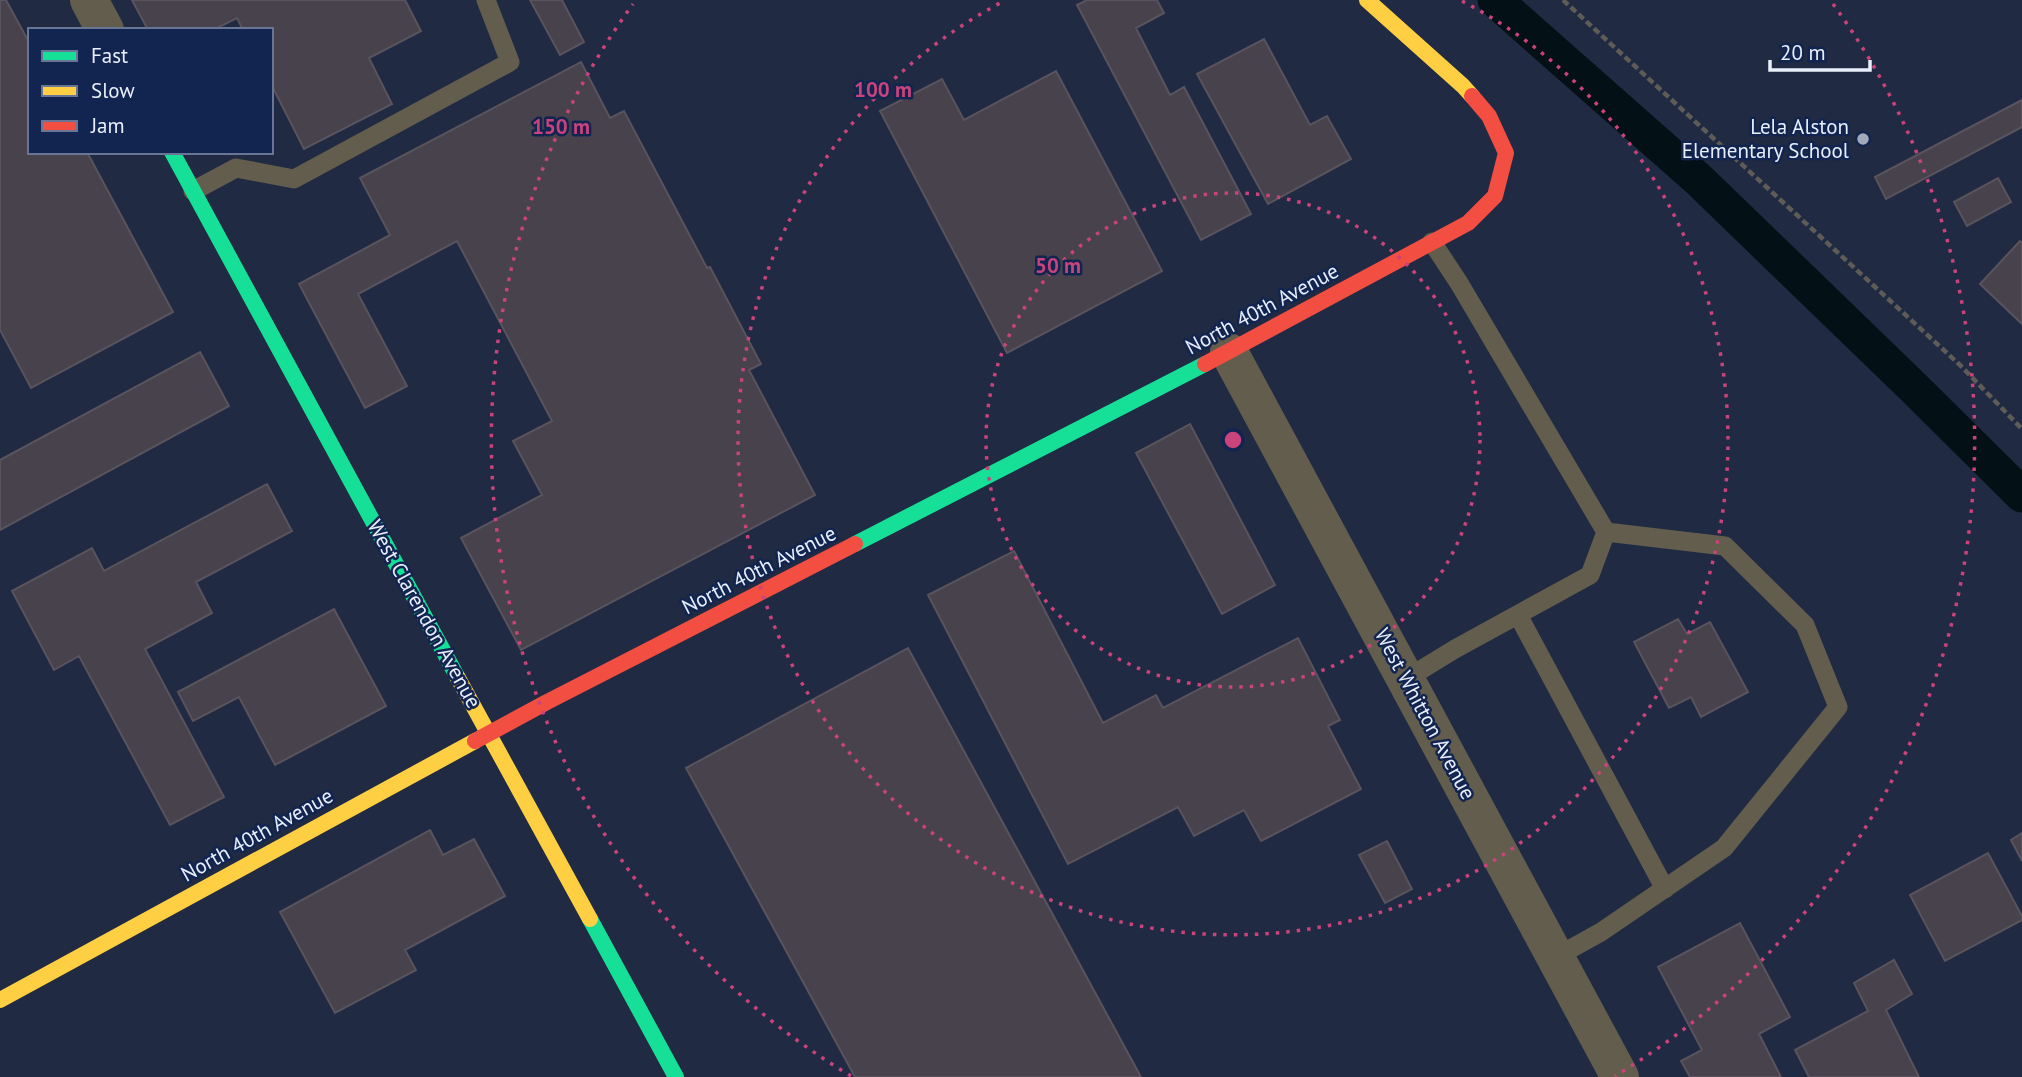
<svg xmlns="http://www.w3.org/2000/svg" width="2022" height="1077" viewBox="0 0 2022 1077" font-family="'PT Sans',sans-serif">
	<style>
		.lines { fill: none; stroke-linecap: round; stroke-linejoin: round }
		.canal { stroke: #031116; stroke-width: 35 }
		.building { fill: #47424c; stroke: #59535d; stroke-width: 2 }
		.path { stroke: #5f5c57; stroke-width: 4.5; stroke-dasharray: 7 3.5; stroke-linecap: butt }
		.lane { stroke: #635d4d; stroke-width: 19 }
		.street { stroke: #635d4d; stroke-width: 38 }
		.fast { stroke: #16e098; stroke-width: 16 }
		.slow { stroke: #ffcf43; stroke-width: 16 }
		.jam { stroke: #f24e42; stroke-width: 16 }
		.ring { fill: none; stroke: #ca437b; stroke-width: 3.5; stroke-dasharray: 3.5 7 }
		.poi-dot { fill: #a2a9ba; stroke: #122450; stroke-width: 2.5 }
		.labels { text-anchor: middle; stroke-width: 5; stroke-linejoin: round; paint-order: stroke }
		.poi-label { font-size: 21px; fill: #e8eefa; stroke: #122450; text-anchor: end }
		.street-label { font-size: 21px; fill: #e8eefa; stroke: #122450 }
		.centre { fill: #ca437b; stroke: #122450; stroke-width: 3.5 }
		.ring-label { font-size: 21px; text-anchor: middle; font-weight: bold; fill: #ca437b; stroke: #122450; stroke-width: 5; stroke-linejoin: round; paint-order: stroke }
	</style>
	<rect width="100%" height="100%" fill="#202a42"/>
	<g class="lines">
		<path class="canal" d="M 1495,0 L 1699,180 L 1913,387 L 2022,495"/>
	</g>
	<path class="building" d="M 0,0 L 6,0 L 30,44 L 30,152 L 87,152 L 173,312 L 31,388 L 0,330 Z
		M 132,0 L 405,0 L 421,31 L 369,58 L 392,104 L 304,149 L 271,84 L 271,30 L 243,30 L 237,18 L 213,30 L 148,30 Z
		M 530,0 L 562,0 L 584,42 L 560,55 Z
		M 1087,0 L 1157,0 L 1164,13 L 1136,28 L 1170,95 L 1184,87 L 1251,214 L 1201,240 L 1077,5 Z
		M 1264,39 L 1310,125 L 1327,116 L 1351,159 L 1268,204 L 1197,74 Z
		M 581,62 L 610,118 L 624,111 L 707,268 L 710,267 L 761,364 L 749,370 L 815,495 L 521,650 L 461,538 L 542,495 L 513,441 L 552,421 L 457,241 L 358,294 L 407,386 L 365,408 L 299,284 L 390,235 L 360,178 Z
		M 1056,71 L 1162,271 L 1007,353 L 880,111 L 942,79 L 964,120 Z
		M 2022,100 L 2022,127 L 1886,199 L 1875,177 Z
		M 1998,178 L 2011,202 L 1967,226 L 1954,202 Z
		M 2020,241 L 2022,243 L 2022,324 L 1980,284 Z
		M 200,352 L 229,406 L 0,530 L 0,460 Z
		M 1190,424 L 1275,585 L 1222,614 L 1136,453 Z
		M 267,484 L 292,531 L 196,582 L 212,613 L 145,649 L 224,797 L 170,825 L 79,656 L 54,670 L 12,591 L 92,548 L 104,571 Z
		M 1014,551 L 1103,723 L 1156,695 L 1163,708 L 1298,638 L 1340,720 L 1328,726 L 1361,789 L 1261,841 L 1244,810 L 1194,836 L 1178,807 L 1068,864 L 928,595 Z
		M 334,609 L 386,706 L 275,765 L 239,697 L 193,721 L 178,692 Z
		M 1678,619 L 1687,634 L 1710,622 L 1748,692 L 1701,717 L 1691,697 L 1669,708 L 1634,642 Z
		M 908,648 L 1141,1077 L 855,1077 L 686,768 Z
		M 430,830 L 443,855 L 474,839 L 505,896 L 405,950 L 416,970 L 335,1013 L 280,912 Z
		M 2022,833 L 2022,861 L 2011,840 Z
		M 1387,841 L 1412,889 L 1385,903 L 1359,855 Z
		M 1988,853 L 2022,916 L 2022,920 L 1945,961 L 1910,895 Z
		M 1740,923 L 1790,1017 L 1759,1034 L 1781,1077 L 1690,1077 L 1681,1061 L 1702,1050 L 1658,967 Z
		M 1894,960 L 1912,994 L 1886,1010 L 1919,1077 L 1809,1077 L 1795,1050 L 1868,1011 L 1854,983 Z"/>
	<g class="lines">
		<path class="path" d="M 1563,0 L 1960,365 L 2022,429"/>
		<path class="lane" d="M 193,191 L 236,168 L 294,179 L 510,62 L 486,0
			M 1518,615 L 1665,889
			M 1406,679 L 1455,649 L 1590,575 L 1606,532 L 1459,283 L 1432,242
			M 1556,957 L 1601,932 L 1724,848 L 1838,707 L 1805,625 L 1725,546 L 1606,532"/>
		<path class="street" d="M 89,0 L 105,30
			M 1229,352 L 1620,1077"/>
		<path class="fast" d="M 172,152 L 458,678
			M 855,544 L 1205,364
			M 590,919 L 676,1077"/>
		<path class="slow" d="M 1367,0 L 1463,86 L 1472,96
			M 458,678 L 590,919
			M 0,1000 L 475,741"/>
		<path class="jam" d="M 1205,364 L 1468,223 L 1495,196 L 1506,153 L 1489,116 L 1472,96
			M 475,741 L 547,702 L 855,544"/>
	</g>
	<g class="ring">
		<circle cx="1233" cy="440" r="247"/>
		<path d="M1462 1A495 495 0 1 1 1004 1"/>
		<path d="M851 1076A742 742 0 0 1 633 4M1833 4A742 742 0 0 1 1615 1076"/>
	</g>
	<circle class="poi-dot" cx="1863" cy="139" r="7"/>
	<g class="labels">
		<g class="poi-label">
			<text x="1849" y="134">Lela Alston<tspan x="1849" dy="24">Elementary School</tspan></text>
		</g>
		<g class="street-label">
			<text transform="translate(1262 309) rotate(-28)" y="7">North 40th Avenue</text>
			<text transform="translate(759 570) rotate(-27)" y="7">North 40th Avenue</text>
			<text transform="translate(424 614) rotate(61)" y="7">West Clarendon Avenue</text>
			<text transform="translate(1425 714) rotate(62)" y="7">West Whitton Avenue</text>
			<text transform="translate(257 835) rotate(-29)" y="7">North 40th Avenue</text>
		</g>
	</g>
	<circle cx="1233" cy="440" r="10" class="centre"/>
	<g class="ring-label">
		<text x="883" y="97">100 m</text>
		<text x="561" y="134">150 m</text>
		<text x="1058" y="273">50 m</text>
	</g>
	<rect x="28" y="28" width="245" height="126" fill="#122450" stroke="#687594" stroke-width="2"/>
	<rect x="42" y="51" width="35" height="10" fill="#16e098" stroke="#687594" stroke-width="2"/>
	<text x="91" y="63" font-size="21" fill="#e8eefa">Fast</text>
	<rect x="42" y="86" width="35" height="10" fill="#ffcf43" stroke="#687594" stroke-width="2"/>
	<text x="91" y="98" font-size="21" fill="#e8eefa">Slow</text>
	<rect x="42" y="121" width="35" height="10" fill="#f24e42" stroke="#687594" stroke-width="2"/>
	<text x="91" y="133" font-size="21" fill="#e8eefa">Jam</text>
	<path d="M1770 60v10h100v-10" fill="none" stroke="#e8eefa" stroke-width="3.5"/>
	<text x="1780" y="60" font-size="21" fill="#e8eefa" stroke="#122450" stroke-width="5" paint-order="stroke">20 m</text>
</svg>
